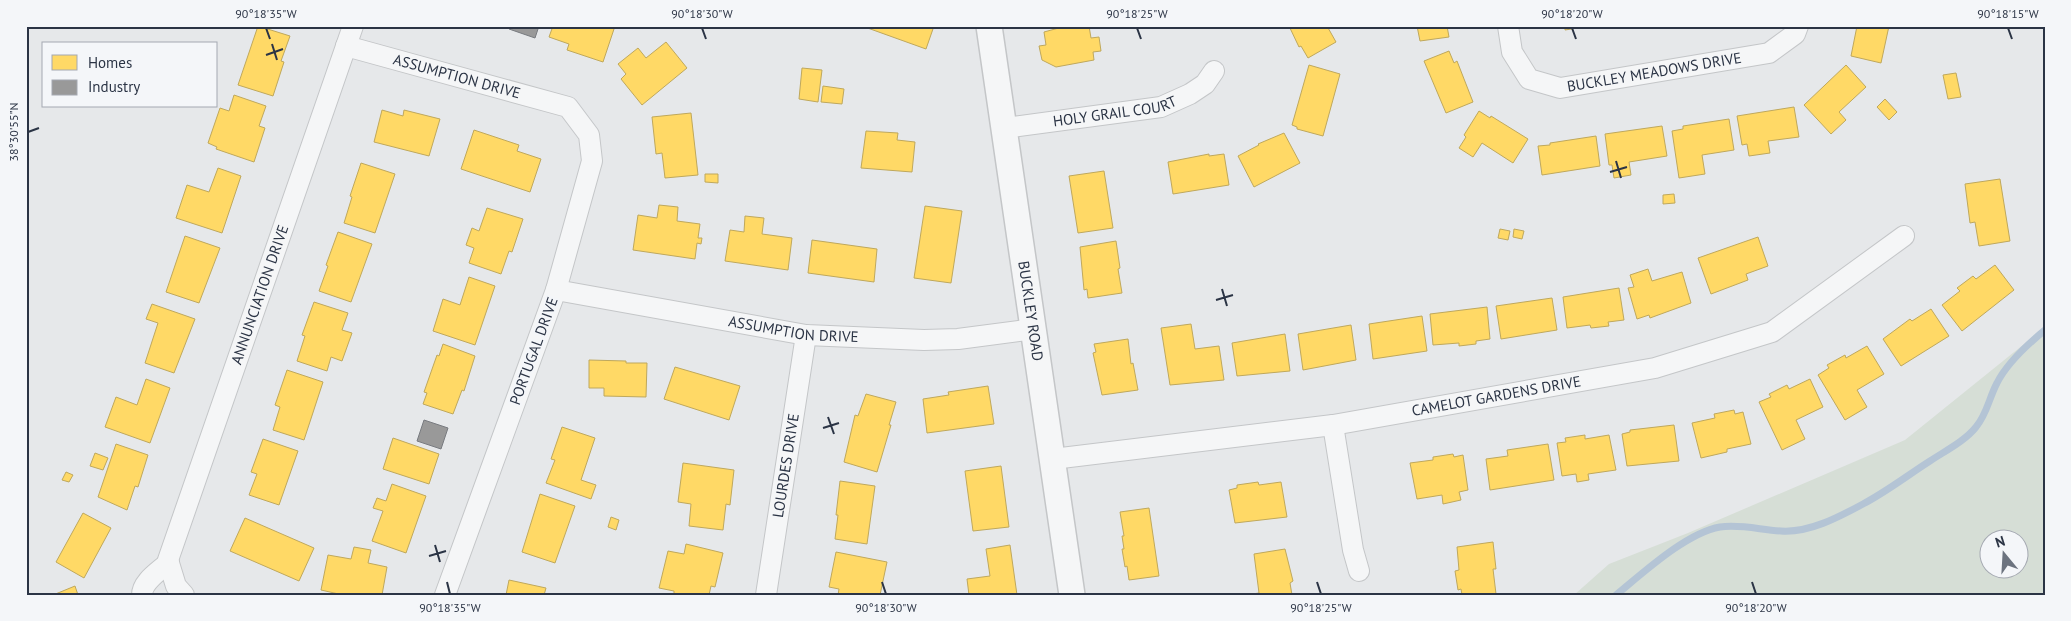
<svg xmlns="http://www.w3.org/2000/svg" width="2071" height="621" viewBox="0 0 2071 621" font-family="'PT Sans',sans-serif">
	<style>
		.green { fill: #d6ded6; fill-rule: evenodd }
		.homes { fill: #ffd966; stroke: #bfa85c }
		.industry { fill: #999; stroke: #787b80 }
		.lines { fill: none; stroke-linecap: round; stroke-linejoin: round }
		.stream { stroke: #b4c4d5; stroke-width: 7 }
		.minor-casing { stroke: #c4c6c8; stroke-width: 22 }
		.tertiary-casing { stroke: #c4c6c8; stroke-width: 28 }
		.minor { stroke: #f5f6f7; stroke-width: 20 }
		.tertiary { stroke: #f5f6f7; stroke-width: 25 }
		.ticks { fill: none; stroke: #2b3445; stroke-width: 2 }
		.labels { text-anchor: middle; stroke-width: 5; stroke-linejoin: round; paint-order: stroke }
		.street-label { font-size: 15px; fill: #2b3445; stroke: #f4f6f9 }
		.neatline { fill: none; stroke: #2b3445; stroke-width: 2 }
		.ticks-label { font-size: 12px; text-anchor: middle; fill: #2b3445 }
	</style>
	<rect width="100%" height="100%" fill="#e6e8ea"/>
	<path class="green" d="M 2045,327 L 2045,595 L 1574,595 L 1609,564 L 1688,533 L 1905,440 ZM 1988,538 L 2018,538 L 2018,568 L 1988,568 Z"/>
	<path class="homes" d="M 258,26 L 290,36 L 281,61 L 284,62 L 273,96 L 238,85 Z
		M 553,26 L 615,26 L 603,62 L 567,50 L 569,44 L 549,37 Z
		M 862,26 L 934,26 L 926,49 Z
		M 1066,26 L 1089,26 L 1091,38 L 1099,37 L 1101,51 L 1093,52 L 1094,60 L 1056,67 L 1042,60 L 1039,46 L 1046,45 L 1044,32 Z
		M 1289,26 L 1327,26 L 1336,42 L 1308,58 L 1301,46 L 1299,47 Z
		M 1417,26 L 1447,26 L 1449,37 L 1420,41 Z
		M 1565,26 L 1590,26 L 1565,30 Z
		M 1857,26 L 1889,26 L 1881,63 L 1851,56 Z
		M 666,42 L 687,68 L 642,105 L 621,79 L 626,74 L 618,64 L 638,48 L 646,58 Z
		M 1449,51 L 1454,63 L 1457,61 L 1473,102 L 1446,113 L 1424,61 Z
		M 1309,65 L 1340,74 L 1323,136 L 1297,129 L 1297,127 L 1292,125 Z
		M 1846,65 L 1866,87 L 1839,112 L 1846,120 L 1831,134 L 1804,105 Z
		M 802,68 L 822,70 L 818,102 L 799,99 Z
		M 1956,73 L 1961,97 L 1948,99 L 1943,75 Z
		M 823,86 L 844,89 L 842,104 L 821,102 Z
		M 234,95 L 266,106 L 259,126 L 265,128 L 254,162 L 216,149 L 217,147 L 208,143 L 220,108 L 229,111 Z
		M 1885,99 L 1897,112 L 1889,120 L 1877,107 Z
		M 1794,107 L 1799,137 L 1768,141 L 1770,153 L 1749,156 L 1747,144 L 1742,145 L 1737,116 Z
		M 382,110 L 403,116 L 404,110 L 440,119 L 429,156 L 374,142 Z
		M 1479,111 L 1490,118 L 1491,116 L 1528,139 L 1513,163 L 1482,143 L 1473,157 L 1459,148 L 1466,137 L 1464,135 Z
		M 691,113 L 698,175 L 665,178 L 662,153 L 656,154 L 652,117 Z
		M 1729,119 L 1734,150 L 1702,155 L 1705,174 L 1679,178 L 1672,131 L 1683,129 L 1683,126 Z
		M 1662,126 L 1667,156 L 1629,162 L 1631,175 L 1614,178 L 1612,165 L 1609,165 L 1605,134 Z
		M 474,130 L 519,145 L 517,151 L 541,159 L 530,192 L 461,169 Z
		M 866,131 L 898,133 L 897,140 L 915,142 L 912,172 L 861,168 Z
		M 1284,133 L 1300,163 L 1254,187 L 1238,156 L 1259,145 L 1258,144 Z
		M 1596,136 L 1600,166 L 1542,175 L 1538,146 L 1550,145 L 1550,143 Z
		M 1209,154 L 1209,156 L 1224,154 L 1229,185 L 1173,194 L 1168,162 Z
		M 361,163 L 395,174 L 375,233 L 344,223 L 352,197 L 350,196 Z
		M 218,168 L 241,176 L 222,233 L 176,218 L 187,185 L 209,192 Z
		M 1104,171 L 1113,228 L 1078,233 L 1069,176 Z
		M 705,174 L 718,174 L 718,183 L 705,182 Z
		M 2000,179 L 2010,241 L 1979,246 L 1975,222 L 1970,223 L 1965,184 Z
		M 1674,194 L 1675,203 L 1663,204 L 1663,195 Z
		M 659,205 L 678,207 L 677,221 L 700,224 L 698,238 L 702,238 L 701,244 L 697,243 L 695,259 L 633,250 L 638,215 L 657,218 Z
		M 925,206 L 962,211 L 951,283 L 914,278 Z
		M 487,208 L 523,219 L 512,252 L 509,251 L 501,274 L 469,263 L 474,248 L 466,245 L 472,228 L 479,231 Z
		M 745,216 L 764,218 L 762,234 L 792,238 L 788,270 L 725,261 L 730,230 L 744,232 Z
		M 1500,229 L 1510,231 L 1508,240 L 1498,238 Z
		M 1514,229 L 1524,231 L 1522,239 L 1513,237 Z
		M 338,232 L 372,244 L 351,302 L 319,291 L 328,266 L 326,265 Z
		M 185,236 L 220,248 L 199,303 L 166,292 Z
		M 1758,237 L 1768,266 L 1746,274 L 1748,280 L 1711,294 L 1698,258 Z
		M 812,240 L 877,249 L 874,282 L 808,273 Z
		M 1116,241 L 1120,268 L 1118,269 L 1122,293 L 1088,298 L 1087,289 L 1084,290 L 1080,247 Z
		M 1995,265 L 2014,290 L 1962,331 L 1942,305 L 1960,291 L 1957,288 L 1973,276 L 1976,279 Z
		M 1648,269 L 1652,281 L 1682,272 L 1691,303 L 1650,318 L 1649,315 L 1637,319 L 1628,288 L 1634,287 L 1630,275 Z
		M 469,277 L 495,286 L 475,345 L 433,331 L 443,299 L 460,305 Z
		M 1619,288 L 1624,320 L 1608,322 L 1609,326 L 1591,328 L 1590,325 L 1567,328 L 1563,297 Z
		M 1552,298 L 1557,330 L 1501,339 L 1496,306 Z
		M 314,302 L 348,313 L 342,330 L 352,333 L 342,361 L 331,357 L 327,371 L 297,361 L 305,336 L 302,335 Z
		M 152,304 L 195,319 L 174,373 L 145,363 L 158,323 L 146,319 Z
		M 1487,307 L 1490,339 L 1476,341 L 1476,344 L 1459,346 L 1459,343 L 1433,345 L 1430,314 Z
		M 1931,309 L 1949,336 L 1901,366 L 1883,339 L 1910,319 L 1912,321 Z
		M 1422,316 L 1427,351 L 1373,359 L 1369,324 Z
		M 1191,324 L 1195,349 L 1219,346 L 1224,380 L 1170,385 L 1161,328 Z
		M 1351,325 L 1356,360 L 1303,370 L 1298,334 Z
		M 1285,334 L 1290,371 L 1237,376 L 1232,343 Z
		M 1128,339 L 1131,364 L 1133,363 L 1138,390 L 1102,395 L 1093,353 L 1096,352 L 1094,344 Z
		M 443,344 L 475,356 L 464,391 L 462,390 L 453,414 L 423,404 L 427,393 L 424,392 L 437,355 L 439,356 Z
		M 1867,346 L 1884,374 L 1857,390 L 1867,407 L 1845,420 L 1818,375 L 1829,368 L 1827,365 L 1845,355 L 1846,358 Z
		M 589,360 L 626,361 L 626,363 L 647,363 L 646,397 L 604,396 L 604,388 L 589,388 Z
		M 675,367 L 740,386 L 729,420 L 664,399 Z
		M 287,370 L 323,382 L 304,440 L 273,430 L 280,407 L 275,405 Z
		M 146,379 L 170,388 L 150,443 L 105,427 L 116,397 L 137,405 Z
		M 1810,379 L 1823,407 L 1796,420 L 1805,439 L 1782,450 L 1759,402 L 1771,397 L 1769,394 L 1787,385 L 1789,389 Z
		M 988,386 L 994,424 L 927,433 L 923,399 L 949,395 L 948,392 Z
		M 866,394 L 896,402 L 889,425 L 891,425 L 877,472 L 844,462 L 855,415 L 858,416 Z
		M 1734,410 L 1735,414 L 1743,412 L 1751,444 L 1727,449 L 1727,452 L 1701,458 L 1692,423 L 1715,418 L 1714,414 Z
		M 1674,425 L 1679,461 L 1627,466 L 1622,434 L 1630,432 L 1630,430 Z
		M 562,427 L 595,438 L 581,480 L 596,485 L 591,499 L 546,483 L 555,460 L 551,459 Z
		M 1585,435 L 1585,439 L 1609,435 L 1616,470 L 1588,474 L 1589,480 L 1577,482 L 1576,474 L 1562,476 L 1557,443 L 1566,442 L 1565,438 Z
		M 393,438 L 439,454 L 429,484 L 383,469 Z
		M 263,439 L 298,451 L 279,505 L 249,495 L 257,474 L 251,472 Z
		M 116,444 L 148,455 L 138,487 L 135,486 L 127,510 L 98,497 Z
		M 1548,444 L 1554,480 L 1490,490 L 1486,459 L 1508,456 L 1507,450 Z
		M 95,453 L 108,458 L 103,470 L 90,466 Z
		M 1453,454 L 1454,457 L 1463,455 L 1468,490 L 1459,492 L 1461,500 L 1443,504 L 1442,495 L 1417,499 L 1410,463 L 1433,460 L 1433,457 Z
		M 683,463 L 734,470 L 730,505 L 726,504 L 723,530 L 689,526 L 691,504 L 678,502 Z
		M 1001,466 L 1009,527 L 973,531 L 965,471 Z
		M 66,472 L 73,475 L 69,482 L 62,480 Z
		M 840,481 L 875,486 L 867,544 L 835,539 L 838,515 L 836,515 Z
		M 1258,482 L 1259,485 L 1281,482 L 1287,517 L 1235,523 L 1229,490 L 1237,488 L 1237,485 Z
		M 392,484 L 426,496 L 406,553 L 372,541 L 383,511 L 373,508 L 377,498 L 386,501 Z
		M 540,494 L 575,506 L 555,563 L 522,552 Z
		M 1149,508 L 1159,576 L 1129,580 L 1127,566 L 1125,567 L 1122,549 L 1124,549 L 1122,536 L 1124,536 L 1120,512 Z
		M 83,513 L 111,528 L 84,578 L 56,562 Z
		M 611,517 L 619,520 L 616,530 L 608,527 Z
		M 245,518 L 314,548 L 299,581 L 230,551 Z
		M 1493,542 L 1496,569 L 1493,569 L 1496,594 L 1462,595 L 1461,589 L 1458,590 L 1455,571 L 1459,570 L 1457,547 Z
		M 686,544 L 723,553 L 715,587 L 711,586 L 709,595 L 674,595 L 674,591 L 659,588 L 668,551 L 684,554 Z
		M 1010,545 L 1017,595 L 969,595 L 967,579 L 990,576 L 986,549 Z
		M 354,547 L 371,550 L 368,563 L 387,567 L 382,595 L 343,595 L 321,590 L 328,555 L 351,559 Z
		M 1285,549 L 1293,581 L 1290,583 L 1292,595 L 1245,595 L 1259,593 L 1254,554 Z
		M 836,552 L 887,562 L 880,595 L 838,595 L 839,589 L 829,587 Z
		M 509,580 L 546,588 L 544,595 L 506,595 Z
		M 75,586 L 78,595 L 53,595 Z"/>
	<path class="industry" d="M 510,26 L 539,26 L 535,38 L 509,29 Z
		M 424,420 L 448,428 L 441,449 L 417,441 Z"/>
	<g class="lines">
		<path class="stream" d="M 1616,595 C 1643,573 1686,533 1720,527 C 1741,524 1761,530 1781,531 C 1809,533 1839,517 1863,504 C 1886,492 1908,475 1930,461 C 1945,451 1965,441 1976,427 C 1987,414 1989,398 1997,383 C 2007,363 2028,344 2045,330"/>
		<g class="minor-casing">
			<g id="minor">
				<path id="s1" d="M 1508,26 L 1512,52 L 1529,79 L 1560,88 L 1769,53 L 1795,34 L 1798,26"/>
				<path id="s2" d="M 346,46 L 568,107 L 589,135 L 592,161 L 556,290 L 445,595"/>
				<path id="s3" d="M 1005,128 L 1161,107 L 1190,94 L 1205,84 L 1214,71"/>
				<path id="s4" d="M 556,290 L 806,335 L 924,340 L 958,339 L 1034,329"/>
				<path d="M 1333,425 L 1353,550 L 1359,571"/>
				<path id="s5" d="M 1053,459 L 1333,425 L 1655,368 L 1772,332 L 1904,236"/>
				<path d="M 142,595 C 142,581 160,571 169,562"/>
				<path id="s6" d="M 184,595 L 176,586 L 168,560 L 353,26"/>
				<path id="s7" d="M 766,595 L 806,335"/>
			</g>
		</g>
		<g class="tertiary-casing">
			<g id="tertiary">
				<path id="s8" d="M 989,26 L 1072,595"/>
			</g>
		</g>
		<use href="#minor" class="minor"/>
		<use href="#tertiary" class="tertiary"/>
	</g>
	<path class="ticks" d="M 266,28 L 270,39M 702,28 L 706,39M 1137,28 L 1141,39M 1572,28 L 1576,39M 2008,28 L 2012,39M 272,44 L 277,60M 266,55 L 283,49M 28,132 L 39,128M 1616,161 L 1621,178M 1610,172 L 1627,167M 1222,289 L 1227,306M 1216,300 L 1233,295M 828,417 L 834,434M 823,428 L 839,423M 435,545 L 440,562M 429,556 L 446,551M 447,582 L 450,594M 882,582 L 886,594M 1317,582 L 1321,594M 1752,582 L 1756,594"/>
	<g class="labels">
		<g class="street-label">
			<text dy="5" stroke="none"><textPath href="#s1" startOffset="186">BUCKLEY MEADOWS DRIVE</textPath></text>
			<text dy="5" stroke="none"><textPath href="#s2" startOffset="115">ASSUMPTION DRIVE</textPath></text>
			<text dy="5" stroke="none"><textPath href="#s3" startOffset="111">HOLY GRAIL COURT</textPath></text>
			<text dy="5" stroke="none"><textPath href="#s6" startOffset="320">ANNUNCIATION DRIVE</textPath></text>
			<text dy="5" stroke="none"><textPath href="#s8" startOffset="288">BUCKLEY ROAD</textPath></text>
			<text dy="5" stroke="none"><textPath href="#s4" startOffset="241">ASSUMPTION DRIVE</textPath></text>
			<text transform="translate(534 351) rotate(-70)" y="5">PORTUGAL DRIVE</text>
			<text dy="5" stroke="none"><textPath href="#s5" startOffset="448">CAMELOT GARDENS DRIVE</textPath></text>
			<text dy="5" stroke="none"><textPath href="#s7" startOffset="131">LOURDES DRIVE</textPath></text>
		</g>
	</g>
	<rect width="2071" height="621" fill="none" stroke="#f4f6f9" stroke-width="55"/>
	<rect x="42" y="42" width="175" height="65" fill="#f4f6f9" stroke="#a4a8b1"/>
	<rect x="52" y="55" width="25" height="15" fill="#ffd966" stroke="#a4a8b1"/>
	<text x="88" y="68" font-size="15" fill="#2b3445">Homes</text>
	<rect x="52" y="80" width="25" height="15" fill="#999999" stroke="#a4a8b1"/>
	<text x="88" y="92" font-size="15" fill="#2b3445">Industry</text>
	<g transform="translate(2004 554) rotate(342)"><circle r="24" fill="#f4f6f9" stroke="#a4a8b1"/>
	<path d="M0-4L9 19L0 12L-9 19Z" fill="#6c737f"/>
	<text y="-8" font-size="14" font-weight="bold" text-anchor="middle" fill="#2b3445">N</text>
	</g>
	<rect x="28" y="28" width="2016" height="566" class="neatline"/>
	<g class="ticks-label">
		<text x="266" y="18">90°18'35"W</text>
		<text x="702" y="18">90°18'30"W</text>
		<text x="1137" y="18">90°18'25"W</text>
		<text x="1572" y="18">90°18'20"W</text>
		<text x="2008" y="18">90°18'15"W</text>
		<text transform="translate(14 132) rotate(-90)" y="4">38°30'55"N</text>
		<text x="450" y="612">90°18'35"W</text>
		<text x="886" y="612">90°18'30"W</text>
		<text x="1321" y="612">90°18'25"W</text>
		<text x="1756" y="612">90°18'20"W</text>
	</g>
</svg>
